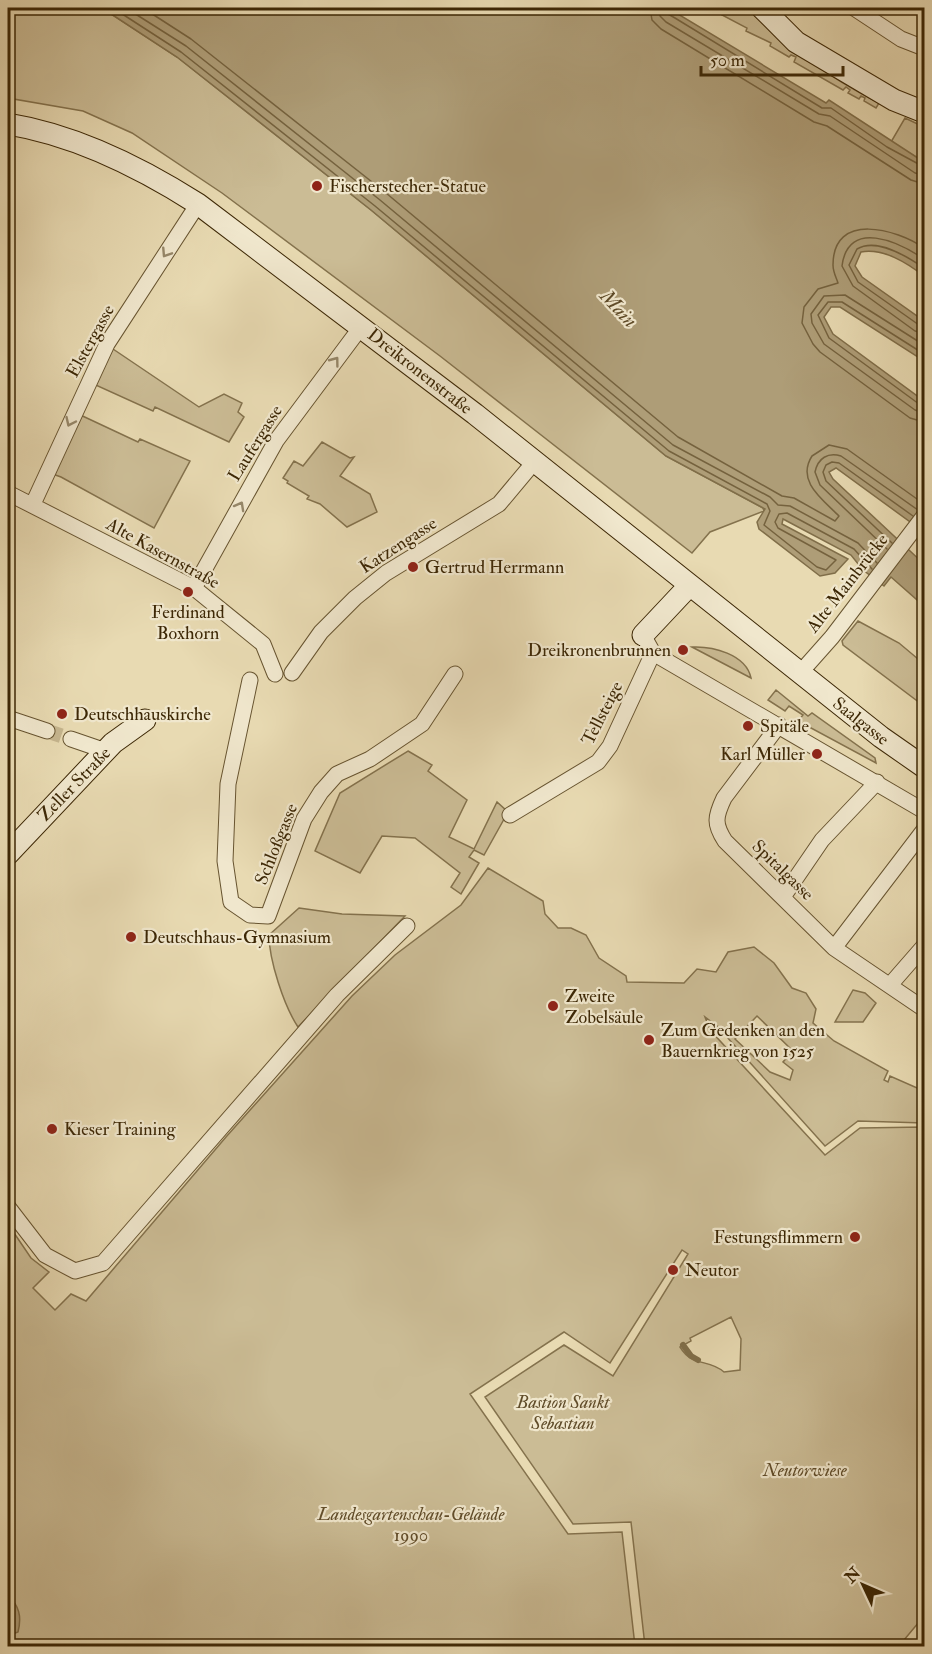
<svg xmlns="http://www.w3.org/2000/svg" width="932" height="1654" viewBox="0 0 932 1654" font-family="'IM FELL Double Pica',serif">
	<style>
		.green { fill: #cbbc95; stroke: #84724d; stroke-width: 1.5; fill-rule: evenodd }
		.water { fill: #ae9d77; stroke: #806e49; stroke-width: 1.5 }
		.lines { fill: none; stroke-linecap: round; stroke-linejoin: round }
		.shore { stroke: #75623e; stroke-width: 1.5 }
		.stream { stroke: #806e49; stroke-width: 6 }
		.street-tunnel { stroke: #c6b68f; stroke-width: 15; stroke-dasharray: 15 8; stroke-linecap: butt }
		.street-casing { stroke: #675430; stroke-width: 17 }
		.secondary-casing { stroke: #3c2705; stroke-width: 23 }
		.street { stroke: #f0e7cd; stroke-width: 15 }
		.secondary { stroke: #f0e7cd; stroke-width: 21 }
		.oneway { stroke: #968769 }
		.poi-dot { fill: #8f2418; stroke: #f0e7cd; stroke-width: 2 }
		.labels { text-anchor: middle; stroke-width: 4.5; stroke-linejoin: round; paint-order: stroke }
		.poi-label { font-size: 18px; fill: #3c2705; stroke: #f0e7cd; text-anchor: start }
		.street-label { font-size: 18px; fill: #3c2705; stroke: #f0e7cd }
		.park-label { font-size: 18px; font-style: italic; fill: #604c29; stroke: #f0e7cd }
		.water-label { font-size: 20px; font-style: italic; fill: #5e4a27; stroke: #f0e7cd }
	</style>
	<rect width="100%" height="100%" fill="#e8dab2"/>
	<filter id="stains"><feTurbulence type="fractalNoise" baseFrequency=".00333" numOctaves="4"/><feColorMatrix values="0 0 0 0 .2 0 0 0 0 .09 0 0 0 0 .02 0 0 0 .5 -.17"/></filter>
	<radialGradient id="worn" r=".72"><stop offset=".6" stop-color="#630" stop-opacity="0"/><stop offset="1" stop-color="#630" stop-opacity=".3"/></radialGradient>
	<path class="green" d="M 8,8 L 102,8 L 177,57 L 371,210 L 666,456 L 763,508 L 764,511 L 710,532 L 692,553 L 440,356 L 222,193 L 132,133 L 83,111 L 8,98 Z
		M 727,8 L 749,8 C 792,49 825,76 879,103 L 876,108 L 864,101 L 865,98 L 861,96 L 859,99 L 848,93 L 850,90 L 846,87 L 843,90 L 794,62 L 796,57 L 791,55 L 789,57 L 770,46 L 771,43 L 746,31 L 747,28 L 722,15 Z
		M 905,118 L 924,127 L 924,162 L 891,142 Z
		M 113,349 L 199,407 L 224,394 L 242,403 L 238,412 L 244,417 L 229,442 L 155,407 L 153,411 L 89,382 Z
		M 74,412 L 138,442 L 140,439 L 190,461 L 154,528 L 61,477 L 47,472 Z
		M 322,442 L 350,458 L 354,457 L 340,476 L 370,494 L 377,512 L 347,527 L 320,504 L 307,499 L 309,496 L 287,483 L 288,481 L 283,478 L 294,461 L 303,466 Z
		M 858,621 L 899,643 L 924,664 L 924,706 L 843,645 L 842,641 Z
		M 692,647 C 712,646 746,654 751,678 Z
		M 776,690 L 808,716 L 812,713 L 875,758 L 876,763 L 798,721 L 803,715 L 789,706 L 785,711 L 768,700 Z
		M 408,751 L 432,765 L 428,771 L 467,800 L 449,837 L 474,849 L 497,802 L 508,812 L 484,855 L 474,850 L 469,857 L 479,863 L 461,894 L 451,887 L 460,873 L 415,838 L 382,836 L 360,873 L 315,851 L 340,793 Z
		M 488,868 L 543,901 L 545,914 L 558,928 L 571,928 L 586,935 L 599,958 L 626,976 L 627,982 L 684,983 L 697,969 L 716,972 L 728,952 L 754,947 L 774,963 L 792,988 L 806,993 L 816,1009 L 813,1023 L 834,1041 L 888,1071 L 884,1080 L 888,1082 L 890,1076 L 924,1091 L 924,1123 L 858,1121 L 825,1146 L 717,1026 L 705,1017 L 710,1030 L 825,1155 L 860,1128 L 924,1127 L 924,1616 L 899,1646 L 645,1646 L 631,1522 L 573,1524 L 485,1397 L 564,1345 L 613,1376 L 688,1254 L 682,1250 L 610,1363 L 564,1332 L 470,1394 L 568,1534 L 622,1532 L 635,1646 L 8,1646 L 8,1229 L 10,1227 L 31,1258 L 49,1272 L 33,1288 L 55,1310 L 71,1294 L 86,1301 L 226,1137 L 352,996 L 395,955 L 461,905 ZM 757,1016 L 793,1051 L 783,1062 L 793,1070 L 790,1080 L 770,1072 L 735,1039 ZM 731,1317 L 741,1339 L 740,1370 L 724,1372 C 708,1358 693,1368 680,1347 L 691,1341 L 690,1338 Z
		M 299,908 L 342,914 L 405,916 L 298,1027 C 284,1006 269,960 269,935 Z
		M 853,990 L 865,993 L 876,1003 L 863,1022 L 835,1022 Z"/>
	<path class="water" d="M 102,8 L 668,8 L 826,103 L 829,100 L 924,162 L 924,276 C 907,263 884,248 861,252 L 855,266 L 862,277 L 924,321 L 924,361 L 840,307 L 831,307 L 824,317 L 833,334 L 924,401 L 924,532 L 836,468 L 829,472 L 833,479 L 924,564 L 924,606 L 891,577 L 884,586 L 863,570 L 851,555 L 783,519 L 782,524 L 848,559 L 835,573 L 820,576 L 759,529 L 757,522 L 765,509 L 666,456 L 371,210 L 177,57 Z
		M 8,1595 C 19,1606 22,1616 18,1632 L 8,1636 Z"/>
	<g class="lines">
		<path class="shore" d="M 113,8 L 181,52 L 375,206 L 669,451 L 767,504 L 770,511 L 764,525 L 817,567 L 826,570 L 836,560 L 778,528 L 775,522 L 779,514 L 787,513 L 854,549 L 872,569
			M 126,8 L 186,46 L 380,200 L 673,445 L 770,497 L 778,505 L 790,506 L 858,543 L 877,563
			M 143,8 L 191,39 L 386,193 L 678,437 L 782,496 L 794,498 L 835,521 L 839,516 C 822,499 796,481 812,456 L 829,445 L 847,449 L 924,504
			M 650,8 L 652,20 L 661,29 L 814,122 L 827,126 L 911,180 L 924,184
			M 659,8 L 660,16 L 666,22 L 819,114 L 830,116 L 915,173 L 924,175
			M 667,8 L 668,14 L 675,18 L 822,108 L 831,108 L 887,147 L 924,167
			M 924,248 C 897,229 833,211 833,265 C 833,272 836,277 838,283 L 818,289 L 804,307 L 802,323 L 813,344 L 820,352 L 910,418 L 924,422
			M 924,259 C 899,242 848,218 842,266 L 853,286 L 915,331 L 924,333
			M 924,268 C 908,257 877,237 857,249 L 849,265 L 858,282 L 919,325 L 924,326
			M 924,345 L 845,295 L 824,296 L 811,314 L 812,323 L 824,344 L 915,410 L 924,413
			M 924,354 L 842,302 L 828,302 L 818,315 L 829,338 L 919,404 L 924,405
			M 892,543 L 826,481 L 823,472 L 826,465 L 832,462 L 839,463 L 913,516
			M 887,549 L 820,485 L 815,472 C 818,458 828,452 841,456 L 918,510"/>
		<path class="stream" d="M 683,1345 L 691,1356 L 698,1360"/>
		<path class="street-tunnel" d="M 47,731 L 71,739"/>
		<g class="street-casing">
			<path id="street" d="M 854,8 L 901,39 L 924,48
				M 8,493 L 194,588 L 263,644 L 275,674
				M 33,504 L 107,344 L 198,204
				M 194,588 L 276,441 L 361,327
				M 643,635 L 653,653 L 924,811
				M 292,673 L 321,632 L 355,598 L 386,573 L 499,504 L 535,461
				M 800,673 L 832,637 L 924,516
				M 250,680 L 228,784 L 225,861 L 231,902 L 250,915 L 268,916 L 304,819 L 321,792 L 337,774 L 370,759 L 422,724 L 455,674
				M 8,718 L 47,731
				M 779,725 L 724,798 C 715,817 714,824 725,841 L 834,948 L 924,1009
				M 71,739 L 106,751
				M 510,815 L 598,762 L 610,746 L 653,653
				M 783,897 L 822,840 L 877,782
				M 834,948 L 924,830
				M 890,985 L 924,946
				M 8,1207 L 45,1255 L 75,1271 L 103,1263 L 337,995 L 407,926"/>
		</g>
		<g class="secondary-casing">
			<path id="secondary" d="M 762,8 L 796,42 L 894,100 L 924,112
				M 8,124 C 76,135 140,167 198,204 L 475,414 L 881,737 L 924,767
				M 643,635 L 689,586
				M 8,854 L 113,743 L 145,720"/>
		</g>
		<use href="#street" class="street"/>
		<use href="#secondary" class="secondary"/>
	</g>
	<defs><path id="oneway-chevron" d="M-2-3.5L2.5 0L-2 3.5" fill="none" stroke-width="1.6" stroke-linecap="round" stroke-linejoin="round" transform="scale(1.5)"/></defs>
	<g class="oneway">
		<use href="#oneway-chevron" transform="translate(166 253) rotate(123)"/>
		<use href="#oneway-chevron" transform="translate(335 361) rotate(-53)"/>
		<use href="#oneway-chevron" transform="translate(70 422) rotate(115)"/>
		<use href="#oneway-chevron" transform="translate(240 506) rotate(-61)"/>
	</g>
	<g class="poi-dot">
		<circle cx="317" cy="186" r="6"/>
		<circle cx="413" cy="567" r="6"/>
		<circle cx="188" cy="592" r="6"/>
		<circle cx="683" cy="650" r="6"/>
		<circle cx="62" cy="714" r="6"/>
		<circle cx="748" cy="726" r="6"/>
		<circle cx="817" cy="754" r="6"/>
		<circle cx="131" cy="937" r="6"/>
		<circle cx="553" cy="1006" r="6"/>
		<circle cx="649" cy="1040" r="6"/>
		<circle cx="52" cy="1129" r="6"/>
		<circle cx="855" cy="1237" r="6"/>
		<circle cx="673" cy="1270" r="6"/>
	</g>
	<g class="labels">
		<g class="poi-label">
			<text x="329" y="192">Fischerstecher-Statue</text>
			<text x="425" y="573">Gertrud Herrmann</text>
			<text x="188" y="618" text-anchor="middle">Ferdinand<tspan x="188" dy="21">Boxhorn</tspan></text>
			<text x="671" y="656" text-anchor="end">Dreikronenbrunnen</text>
			<text x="74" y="720">Deutschhauskirche</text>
			<text x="760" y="732">Spitäle</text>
			<text x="805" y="760" text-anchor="end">Karl Müller</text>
			<text x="143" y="943">Deutschhaus-Gymnasium</text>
			<text x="565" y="1002">Zweite<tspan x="565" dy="21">Zobelsäule</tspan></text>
			<text x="661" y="1036">Zum Gedenken an den<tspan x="661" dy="21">Bauernkrieg von 1525</tspan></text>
			<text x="64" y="1135">Kieser Training</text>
			<text x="843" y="1243" text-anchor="end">Festungsflimmern</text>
			<text x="685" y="1276">Neutor</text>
		</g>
		<g class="street-label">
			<text transform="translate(90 341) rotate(-61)" y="6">Elstergasse</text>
			<text transform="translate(420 371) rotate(38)" y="6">Dreikronenstraße</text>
			<text transform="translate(255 443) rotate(-58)" y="6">Laufergasse</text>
			<text transform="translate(398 545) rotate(-33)" y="6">Katzengasse</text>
			<text transform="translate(163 553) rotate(29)" y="6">Alte Kasernstraße</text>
			<text transform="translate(847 583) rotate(-52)" y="6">Alte Mainbrücke</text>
			<text transform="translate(602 713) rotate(-63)" y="6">Tellsteige</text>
			<text transform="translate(861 721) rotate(38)" y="6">Saalgasse</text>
			<text transform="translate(74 784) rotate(-46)" y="6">Zeller Straße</text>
			<text transform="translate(276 844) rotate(-68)" y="6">Schloßgasse</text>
			<text transform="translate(783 870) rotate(44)" y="6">Spitalgasse</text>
		</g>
		<g class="park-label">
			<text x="563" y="1408">Bastion Sankt<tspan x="563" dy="21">Sebastian</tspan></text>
			<text x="805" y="1476">Neutorwiese</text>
			<text x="411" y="1520">Landesgartenschau-Gelände<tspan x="411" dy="21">1990</tspan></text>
		</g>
		<g class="water-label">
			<text transform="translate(619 308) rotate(47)" y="7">Main</text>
		</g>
	</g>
	<rect width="932" height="1654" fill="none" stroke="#e8dab2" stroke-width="30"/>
	<rect x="9" y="9" width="914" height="1636" fill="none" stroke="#3c2705" stroke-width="3"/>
	<rect x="15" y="15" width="902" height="1624" fill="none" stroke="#3c2705" stroke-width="1.5"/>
	<g transform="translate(863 1585) rotate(314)" stroke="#f0e7cd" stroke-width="4.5" paint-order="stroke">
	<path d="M0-4.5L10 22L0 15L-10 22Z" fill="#3c2705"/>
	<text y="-9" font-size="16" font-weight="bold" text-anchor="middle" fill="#3c2705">N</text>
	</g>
	<path d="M701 66v9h142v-9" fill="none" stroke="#3c2705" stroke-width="3"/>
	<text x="710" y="66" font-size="18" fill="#3c2705" stroke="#f0e7cd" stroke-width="4.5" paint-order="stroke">50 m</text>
	<rect width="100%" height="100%" filter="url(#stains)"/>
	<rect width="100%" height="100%" fill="url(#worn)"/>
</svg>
